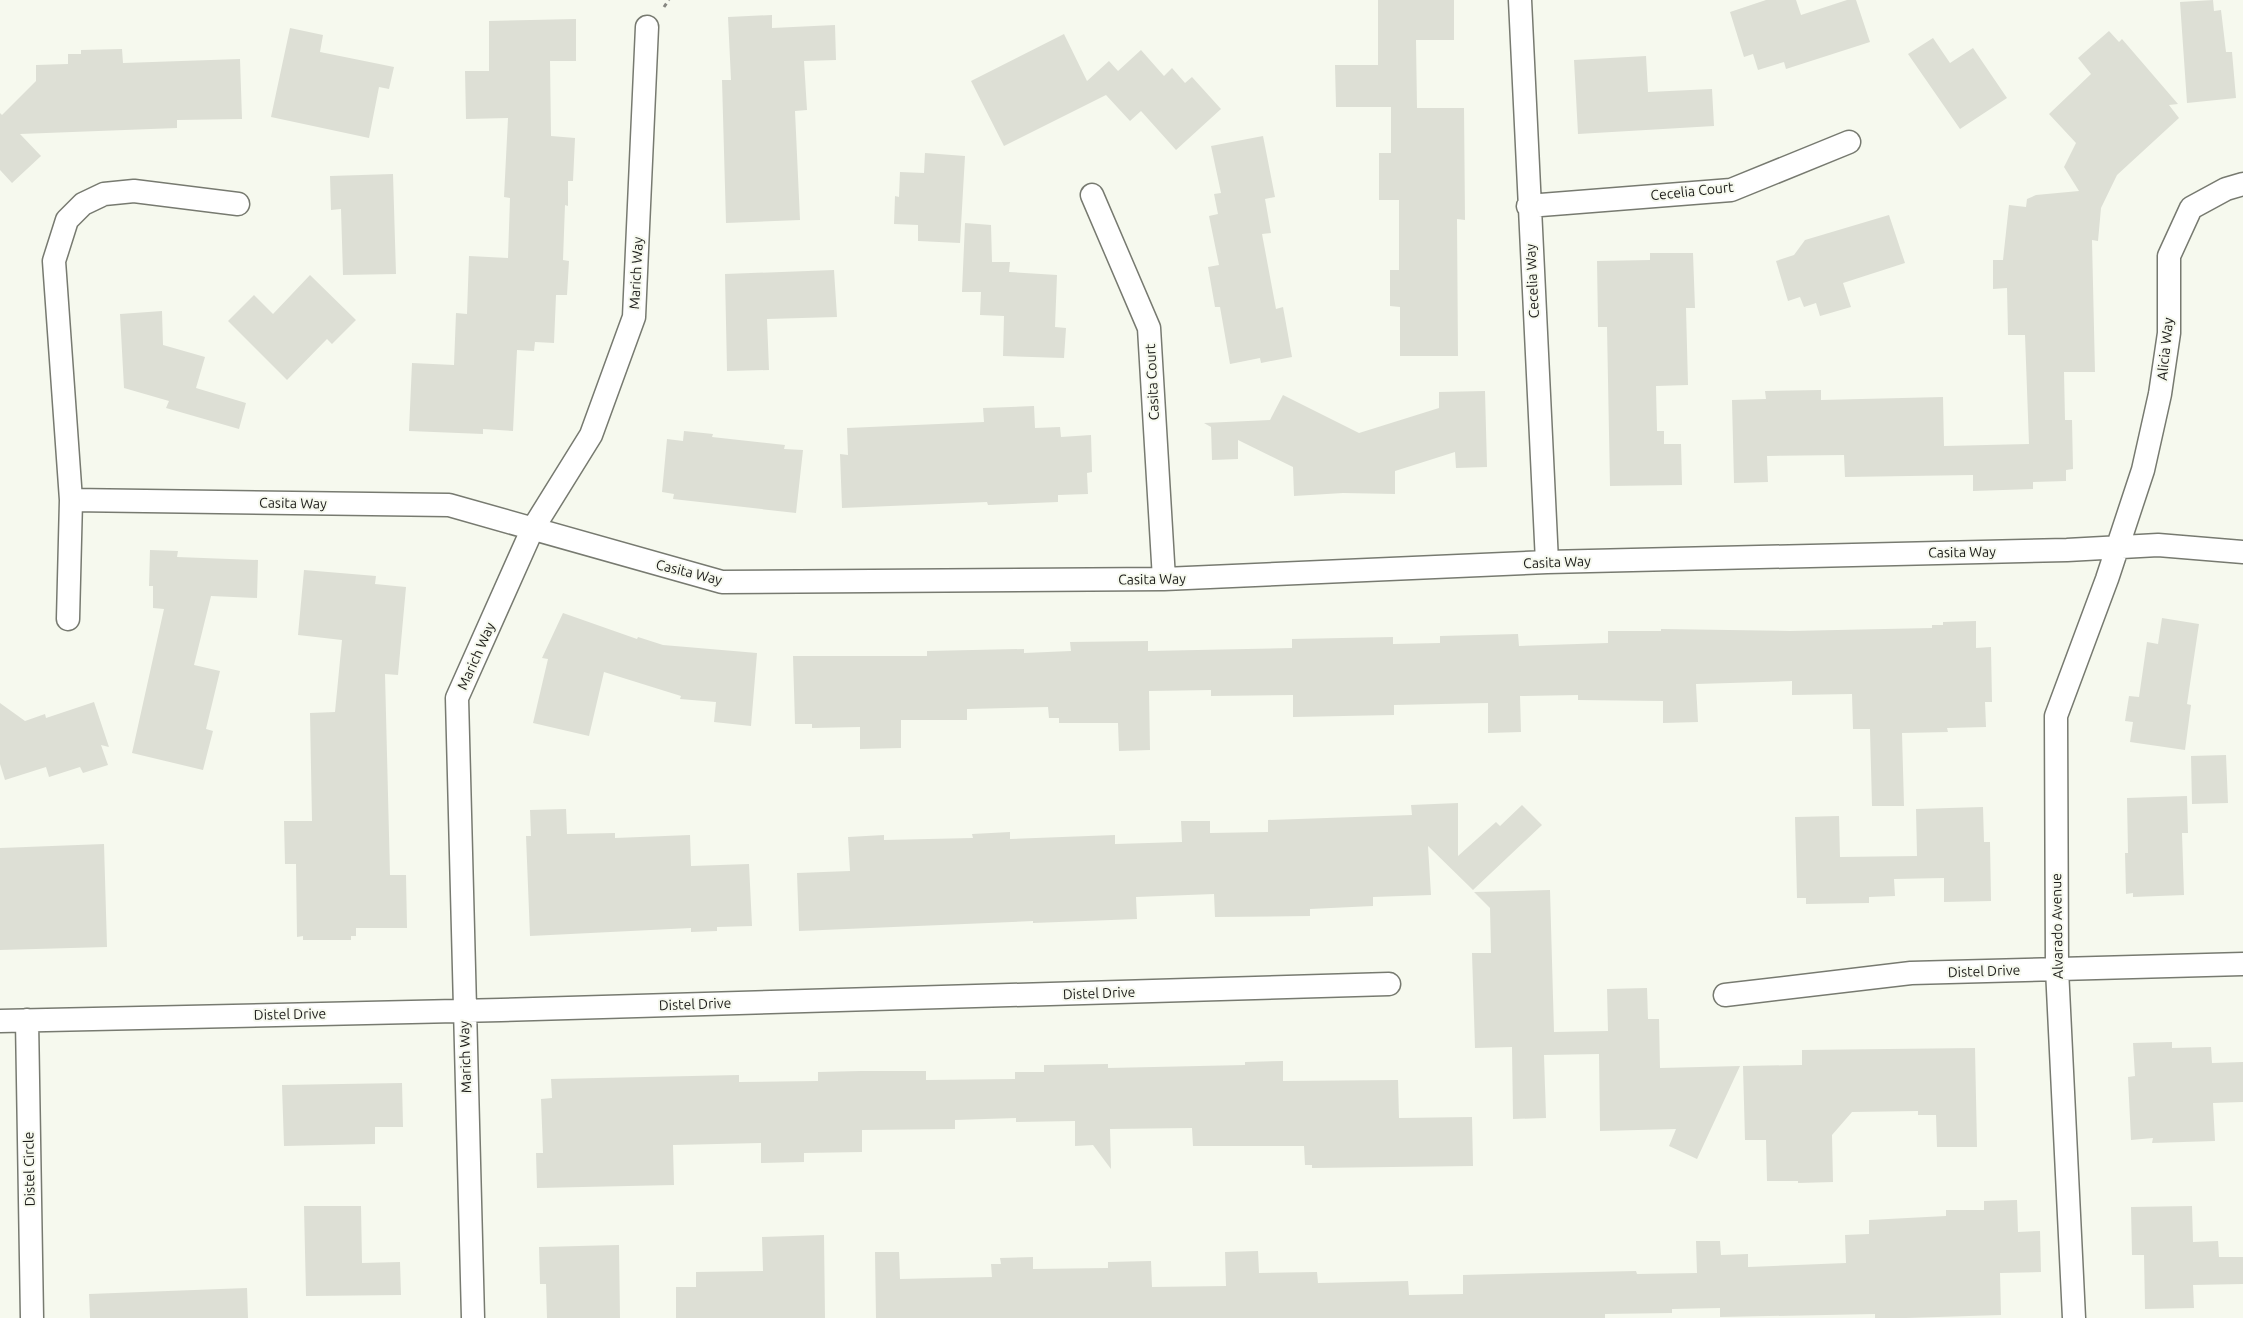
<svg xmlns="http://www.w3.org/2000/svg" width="2243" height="1318" viewBox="0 0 2243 1318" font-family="Ubuntu,sans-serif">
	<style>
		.building { fill: #dddfd5 }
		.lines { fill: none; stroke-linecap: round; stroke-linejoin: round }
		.minor-casing { stroke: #777a70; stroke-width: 25 }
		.path { stroke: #868781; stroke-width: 3; stroke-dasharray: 4 4; stroke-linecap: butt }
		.minor { stroke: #fff; stroke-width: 22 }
		.labels { text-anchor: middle; stroke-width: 4; stroke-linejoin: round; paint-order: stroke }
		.street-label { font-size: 14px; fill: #1d1d1a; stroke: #f6f9ee }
	</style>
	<rect width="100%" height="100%" fill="#f6f9ee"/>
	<path class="building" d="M 1378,0 L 1454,0 L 1454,40 L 1416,40 L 1417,108 L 1464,108 L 1465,220 L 1457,219 L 1458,356 L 1400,356 L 1400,307 L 1390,306 L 1390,270 L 1399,270 L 1399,200 L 1379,200 L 1379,153 L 1391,153 L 1391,107 L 1336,107 L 1335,65 L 1378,65 Z
		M 1766,0 L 1796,0 L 1801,15 L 1847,0 L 1856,0 L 1870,42 L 1786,69 L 1784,62 L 1758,70 L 1753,54 L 1744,57 L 1730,12 Z
		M 2213,0 L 2214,11 L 2221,10 L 2226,52 L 2232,52 L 2236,98 L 2187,103 L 2180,2 Z
		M 772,15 L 772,28 L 835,25 L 836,60 L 804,61 L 807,110 L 795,111 L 800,220 L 726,223 L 722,80 L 731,80 L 728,17 Z
		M 576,19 L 576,61 L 550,61 L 551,136 L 575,138 L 573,181 L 568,181 L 568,206 L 565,205 L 563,260 L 569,261 L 567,295 L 556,295 L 554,343 L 535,342 L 534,351 L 517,350 L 513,431 L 483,429 L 483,434 L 409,431 L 412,363 L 454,365 L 456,313 L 467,314 L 469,256 L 508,258 L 510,198 L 504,197 L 508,118 L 466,119 L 465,71 L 489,71 L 489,21 Z
		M 290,28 L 323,35 L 320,52 L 394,67 L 389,89 L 379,87 L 369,138 L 271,117 Z
		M 2109,31 L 2119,42 L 2122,39 L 2178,104 L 2169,105 L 2179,118 L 2117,175 L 2101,208 L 2098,241 L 2092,240 L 2095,372 L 2064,372 L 2065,420 L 2072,420 L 2073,469 L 2066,470 L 2066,481 L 2033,482 L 2033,489 L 1973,491 L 1973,475 L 1845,477 L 1844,455 L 1767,456 L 1768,482 L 1734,483 L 1732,400 L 1766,399 L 1765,391 L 1821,390 L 1821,400 L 1943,397 L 1944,446 L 2029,444 L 2025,335 L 2008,335 L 2007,288 L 1993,289 L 1993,260 L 2003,260 L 2009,205 L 2026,207 L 2027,199 L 2036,195 L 2079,191 L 2064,167 L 2076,143 L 2049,114 L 2091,74 L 2078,58 Z
		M 1064,34 L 1087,81 L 1109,61 L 1118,71 L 1141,50 L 1164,76 L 1172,68 L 1185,83 L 1192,77 L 1221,109 L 1176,150 L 1141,111 L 1130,121 L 1106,95 L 1004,146 L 971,81 Z
		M 1933,38 L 1950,63 L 1973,48 L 2007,98 L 1960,129 L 1908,54 Z
		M 122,49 L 123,63 L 240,59 L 242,119 L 177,120 L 177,128 L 20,134 L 41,156 L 12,183 L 0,170 L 0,113 L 2,115 L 36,81 L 36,65 L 68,64 L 68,54 L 81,54 L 81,50 Z
		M 1646,56 L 1648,92 L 1712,89 L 1714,126 L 1578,134 L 1574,60 Z
		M 1263,136 L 1275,197 L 1265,199 L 1271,233 L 1262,234 L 1276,309 L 1283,307 L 1292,357 L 1261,363 L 1260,358 L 1230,364 L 1220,307 L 1215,307 L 1208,267 L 1219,265 L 1209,216 L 1218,214 L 1214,194 L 1221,193 L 1211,146 Z
		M 925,153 L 965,156 L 960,243 L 918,241 L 918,225 L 894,224 L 895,196 L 899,197 L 900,172 L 924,173 Z
		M 393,174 L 396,274 L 343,275 L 341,209 L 331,210 L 330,176 Z
		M 1889,215 L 1905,263 L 1843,283 L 1851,307 L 1820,316 L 1816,303 L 1804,307 L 1800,297 L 1788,301 L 1776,261 L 1794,255 L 1805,240 Z
		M 965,223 L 991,225 L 992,262 L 1010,262 L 1009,272 L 1057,275 L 1055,327 L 1066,328 L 1064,358 L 1003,356 L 1004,316 L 980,315 L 981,292 L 962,292 Z
		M 1650,253 L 1693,253 L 1695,308 L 1686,308 L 1688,385 L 1656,386 L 1657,431 L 1664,431 L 1664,444 L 1681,444 L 1682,485 L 1610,486 L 1607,327 L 1598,327 L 1597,261 L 1650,260 Z
		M 834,270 L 837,317 L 767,319 L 769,370 L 727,371 L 725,274 Z
		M 310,275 L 356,320 L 332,344 L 327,339 L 287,380 L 228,321 L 254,295 L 273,314 Z
		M 162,311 L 163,345 L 205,357 L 196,388 L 246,403 L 239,429 L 166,408 L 169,401 L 124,388 L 120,314 Z
		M 1485,391 L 1487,467 L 1456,468 L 1455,452 L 1395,471 L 1395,494 L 1343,493 L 1294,496 L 1293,467 L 1238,440 L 1238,459 L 1212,460 L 1211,427 L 1204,423 L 1270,420 L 1283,395 L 1359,433 L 1439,408 L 1439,392 Z
		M 1034,406 L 1035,428 L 1060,427 L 1061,437 L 1091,435 L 1092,472 L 1087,473 L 1088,494 L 1058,495 L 1058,502 L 988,505 L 987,502 L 842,508 L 840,454 L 848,455 L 847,428 L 984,422 L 983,408 Z
		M 684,431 L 713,434 L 712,437 L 785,445 L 784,449 L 803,450 L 796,513 L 673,499 L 674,494 L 662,492 L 667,439 L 683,441 Z
		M 150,550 L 178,551 L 177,557 L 258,560 L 257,598 L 211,596 L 194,665 L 220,671 L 206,729 L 213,731 L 203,770 L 132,753 L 164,609 L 153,608 L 153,586 L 149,586 Z
		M 304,570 L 376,576 L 375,584 L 406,587 L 398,675 L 385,674 L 390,875 L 406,875 L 407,928 L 356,928 L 356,936 L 351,936 L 351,940 L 303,940 L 303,936 L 297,937 L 296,864 L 285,864 L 284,821 L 312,821 L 310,713 L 335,712 L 342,640 L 298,635 Z
		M 563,613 L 637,639 L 638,637 L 663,645 L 757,653 L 751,726 L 714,722 L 716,702 L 680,699 L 681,696 L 604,672 L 589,736 L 533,723 L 548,659 L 542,658 Z
		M 2162,618 L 2199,624 L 2187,704 L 2191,705 L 2185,750 L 2130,742 L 2133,722 L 2125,721 L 2129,696 L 2139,697 L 2147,642 L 2158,644 Z
		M 1976,621 L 1976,648 L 1991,647 L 1992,702 L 1985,702 L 1986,727 L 1947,728 L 1948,732 L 1902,733 L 1904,806 L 1872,806 L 1870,729 L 1853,729 L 1852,694 L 1792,695 L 1792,681 L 1696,684 L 1698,722 L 1663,723 L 1663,701 L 1578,700 L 1578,695 L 1520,696 L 1521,732 L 1488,733 L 1488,703 L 1394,705 L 1394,715 L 1293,717 L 1293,695 L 1211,696 L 1211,690 L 1149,691 L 1150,750 L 1119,751 L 1118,723 L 1059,723 L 1059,718 L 1049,718 L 1048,707 L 967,709 L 967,720 L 901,720 L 901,748 L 860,749 L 860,727 L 812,728 L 812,724 L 795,724 L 793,656 L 927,656 L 927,651 L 1024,649 L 1024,653 L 1071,651 L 1070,642 L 1148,641 L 1148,651 L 1292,648 L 1292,639 L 1393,637 L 1393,644 L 1440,643 L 1440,636 L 1518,634 L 1519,646 L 1608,643 L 1608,631 L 1661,631 L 1661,629 L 1790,631 L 1932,628 L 1932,625 L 1943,625 L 1943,622 Z
		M 94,702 L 109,747 L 101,745 L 108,765 L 83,773 L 80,767 L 49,777 L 46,767 L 5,780 L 0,764 L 0,703 L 25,721 L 45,714 L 46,718 Z
		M 2226,755 L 2228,803 L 2192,804 L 2191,756 Z
		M 2187,796 L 2188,833 L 2182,833 L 2184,895 L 2133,897 L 2133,893 L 2126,894 L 2125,853 L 2128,853 L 2127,798 Z
		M 1458,803 L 1458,856 L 1496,822 L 1500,826 L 1522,805 L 1542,825 L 1473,890 L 1428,846 L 1431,895 L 1373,897 L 1373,906 L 1310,909 L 1310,916 L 1215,917 L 1214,894 L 1136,897 L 1137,919 L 1033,923 L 1033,921 L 799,931 L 797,873 L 850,871 L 848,837 L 884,835 L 884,840 L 973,838 L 972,834 L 1010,832 L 1010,839 L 1115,835 L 1115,844 L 1182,842 L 1181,821 L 1210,821 L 1210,833 L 1268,832 L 1268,820 L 1412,815 L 1411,805 Z
		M 1983,807 L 1984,842 L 1990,842 L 1991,901 L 1944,902 L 1944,878 L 1894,879 L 1895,896 L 1869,897 L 1869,903 L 1806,904 L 1806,898 L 1797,898 L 1795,817 L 1839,816 L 1840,857 L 1917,856 L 1916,809 Z
		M 566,809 L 567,834 L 615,833 L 615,838 L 690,835 L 691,866 L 749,864 L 752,926 L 717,927 L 717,931 L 691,932 L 691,928 L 530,936 L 526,836 L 531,836 L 530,810 Z
		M 104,844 L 107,947 L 0,950 L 0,848 Z
		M 1550,890 L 1554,1032 L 1608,1031 L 1607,989 L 1647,988 L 1648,1019 L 1659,1019 L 1660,1068 L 1740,1066 L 1697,1159 L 1669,1146 L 1676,1129 L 1600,1131 L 1599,1054 L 1544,1055 L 1546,1118 L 1513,1119 L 1512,1047 L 1475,1048 L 1472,953 L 1491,953 L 1490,908 L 1474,892 Z
		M 2172,1042 L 2172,1048 L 2211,1047 L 2212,1063 L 2243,1062 L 2243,1102 L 2213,1103 L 2215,1141 L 2152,1143 L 2153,1138 L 2131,1140 L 2128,1077 L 2135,1076 L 2133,1043 Z
		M 1975,1048 L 1977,1147 L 1937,1147 L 1936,1115 L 1918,1115 L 1918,1111 L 1852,1112 L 1832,1135 L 1833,1182 L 1798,1183 L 1798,1181 L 1767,1181 L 1766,1140 L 1745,1140 L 1743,1066 L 1802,1065 L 1802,1050 Z
		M 1283,1061 L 1283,1081 L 1398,1080 L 1399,1118 L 1472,1117 L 1473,1166 L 1312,1168 L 1312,1165 L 1305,1165 L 1304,1146 L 1193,1146 L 1192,1128 L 1110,1129 L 1111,1169 L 1093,1145 L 1075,1146 L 1075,1121 L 1016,1122 L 1016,1118 L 955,1120 L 955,1129 L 862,1130 L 862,1152 L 804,1153 L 804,1162 L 761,1163 L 761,1143 L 673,1145 L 674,1185 L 537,1188 L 536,1153 L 543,1153 L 541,1099 L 552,1098 L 551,1079 L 739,1075 L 739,1082 L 818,1081 L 818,1072 L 861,1071 L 926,1071 L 926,1080 L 1015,1079 L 1015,1072 L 1044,1072 L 1044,1065 L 1108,1064 L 1108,1068 L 1245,1065 L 1245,1062 Z
		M 402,1083 L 403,1127 L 375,1127 L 375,1144 L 284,1146 L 282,1085 Z
		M 2017,1200 L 2018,1232 L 2040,1231 L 2041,1272 L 2000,1273 L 2001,1315 L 1906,1318 L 1875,1318 L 1875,1314 L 1720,1317 L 1720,1308 L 1672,1309 L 1672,1313 L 1605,1314 L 1605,1318 L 876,1318 L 875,1252 L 899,1252 L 900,1279 L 992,1277 L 991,1264 L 1001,1264 L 1000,1258 L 1033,1257 L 1033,1269 L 1108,1268 L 1108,1262 L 1151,1261 L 1152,1287 L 1226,1286 L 1225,1252 L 1258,1251 L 1259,1273 L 1317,1272 L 1318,1283 L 1408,1281 L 1409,1295 L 1463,1294 L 1463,1275 L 1636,1271 L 1637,1274 L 1697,1273 L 1696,1241 L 1720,1241 L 1721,1255 L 1748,1254 L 1748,1267 L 1846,1263 L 1845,1235 L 1869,1234 L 1869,1220 L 1946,1216 L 1946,1210 L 1984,1210 L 1984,1201 Z
		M 304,1206 L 361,1206 L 362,1263 L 400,1262 L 401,1295 L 306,1296 Z
		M 2192,1206 L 2193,1242 L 2218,1241 L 2219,1257 L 2243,1257 L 2243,1284 L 2193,1285 L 2194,1308 L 2145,1309 L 2144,1255 L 2132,1255 L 2131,1207 Z
		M 824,1235 L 825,1318 L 676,1318 L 676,1287 L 696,1287 L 696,1272 L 763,1271 L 762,1237 Z
		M 619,1245 L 620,1318 L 547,1318 L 546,1284 L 540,1284 L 539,1247 Z
		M 247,1288 L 248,1318 L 90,1318 L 89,1294 Z"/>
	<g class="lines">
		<g class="minor-casing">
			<path id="minor" d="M 1520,0 L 1547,562
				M 1092,195 L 1149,328 L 1164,579
				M 1528,206 L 1731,190 L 1849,142
				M 71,500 L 449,505 L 722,582 L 1164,579 L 1547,562 L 2067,550 L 2158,545 L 2243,552
				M 68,619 L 71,500 L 54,261 L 67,220 L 83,204 L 104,194 L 134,191 L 238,204
				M 1725,995 L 1911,973 L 2243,964
				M 27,1020 L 32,1318
				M 0,1021 L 501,1010 L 1389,984
				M 473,1318 L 457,698 L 532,530 L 591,435 L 634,317 L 647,27
				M 2074,1318 L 2057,969 L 2056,716 L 2107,579 L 2143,470 L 2160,394 L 2169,333 L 2169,256 L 2191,208 L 2226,189 L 2243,184"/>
		</g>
		<path class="path" d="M 664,7 L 669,0"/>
		<use href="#minor" class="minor"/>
	</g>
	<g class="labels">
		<g class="street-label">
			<text transform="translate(1692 191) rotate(-6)" y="5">Cecelia Court</text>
			<text transform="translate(636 273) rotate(-87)" y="5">Marich Way</text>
			<text transform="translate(1532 281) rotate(-93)" y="5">Cecelia Way</text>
			<text transform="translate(2165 349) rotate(-84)" y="5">Alicia Way</text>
			<text transform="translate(1152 382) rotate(-93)" y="5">Casita Court</text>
			<text transform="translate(293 503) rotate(1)" y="5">Casita Way</text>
			<text transform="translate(1962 552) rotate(-1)" y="5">Casita Way</text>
			<text transform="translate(1557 562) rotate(-2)" y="5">Casita Way</text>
			<text transform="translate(689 572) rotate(14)" y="5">Casita Way</text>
			<text transform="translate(1152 579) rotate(-1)" y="5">Casita Way</text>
			<text transform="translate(476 656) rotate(-66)" y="5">Marich Way</text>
			<text transform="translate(2057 926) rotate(-91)" y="5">Alvarado Avenue</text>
			<text transform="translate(1984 971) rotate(-2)" y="5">Distel Drive</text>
			<text transform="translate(1099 993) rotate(-2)" y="5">Distel Drive</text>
			<text transform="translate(695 1004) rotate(-2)" y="5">Distel Drive</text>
			<text transform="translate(290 1014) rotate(-1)" y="5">Distel Drive</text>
			<text transform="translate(465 1057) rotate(-92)" y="5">Marich Way</text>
			<text transform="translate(29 1169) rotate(-91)" y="5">Distel Circle</text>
		</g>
	</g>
</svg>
